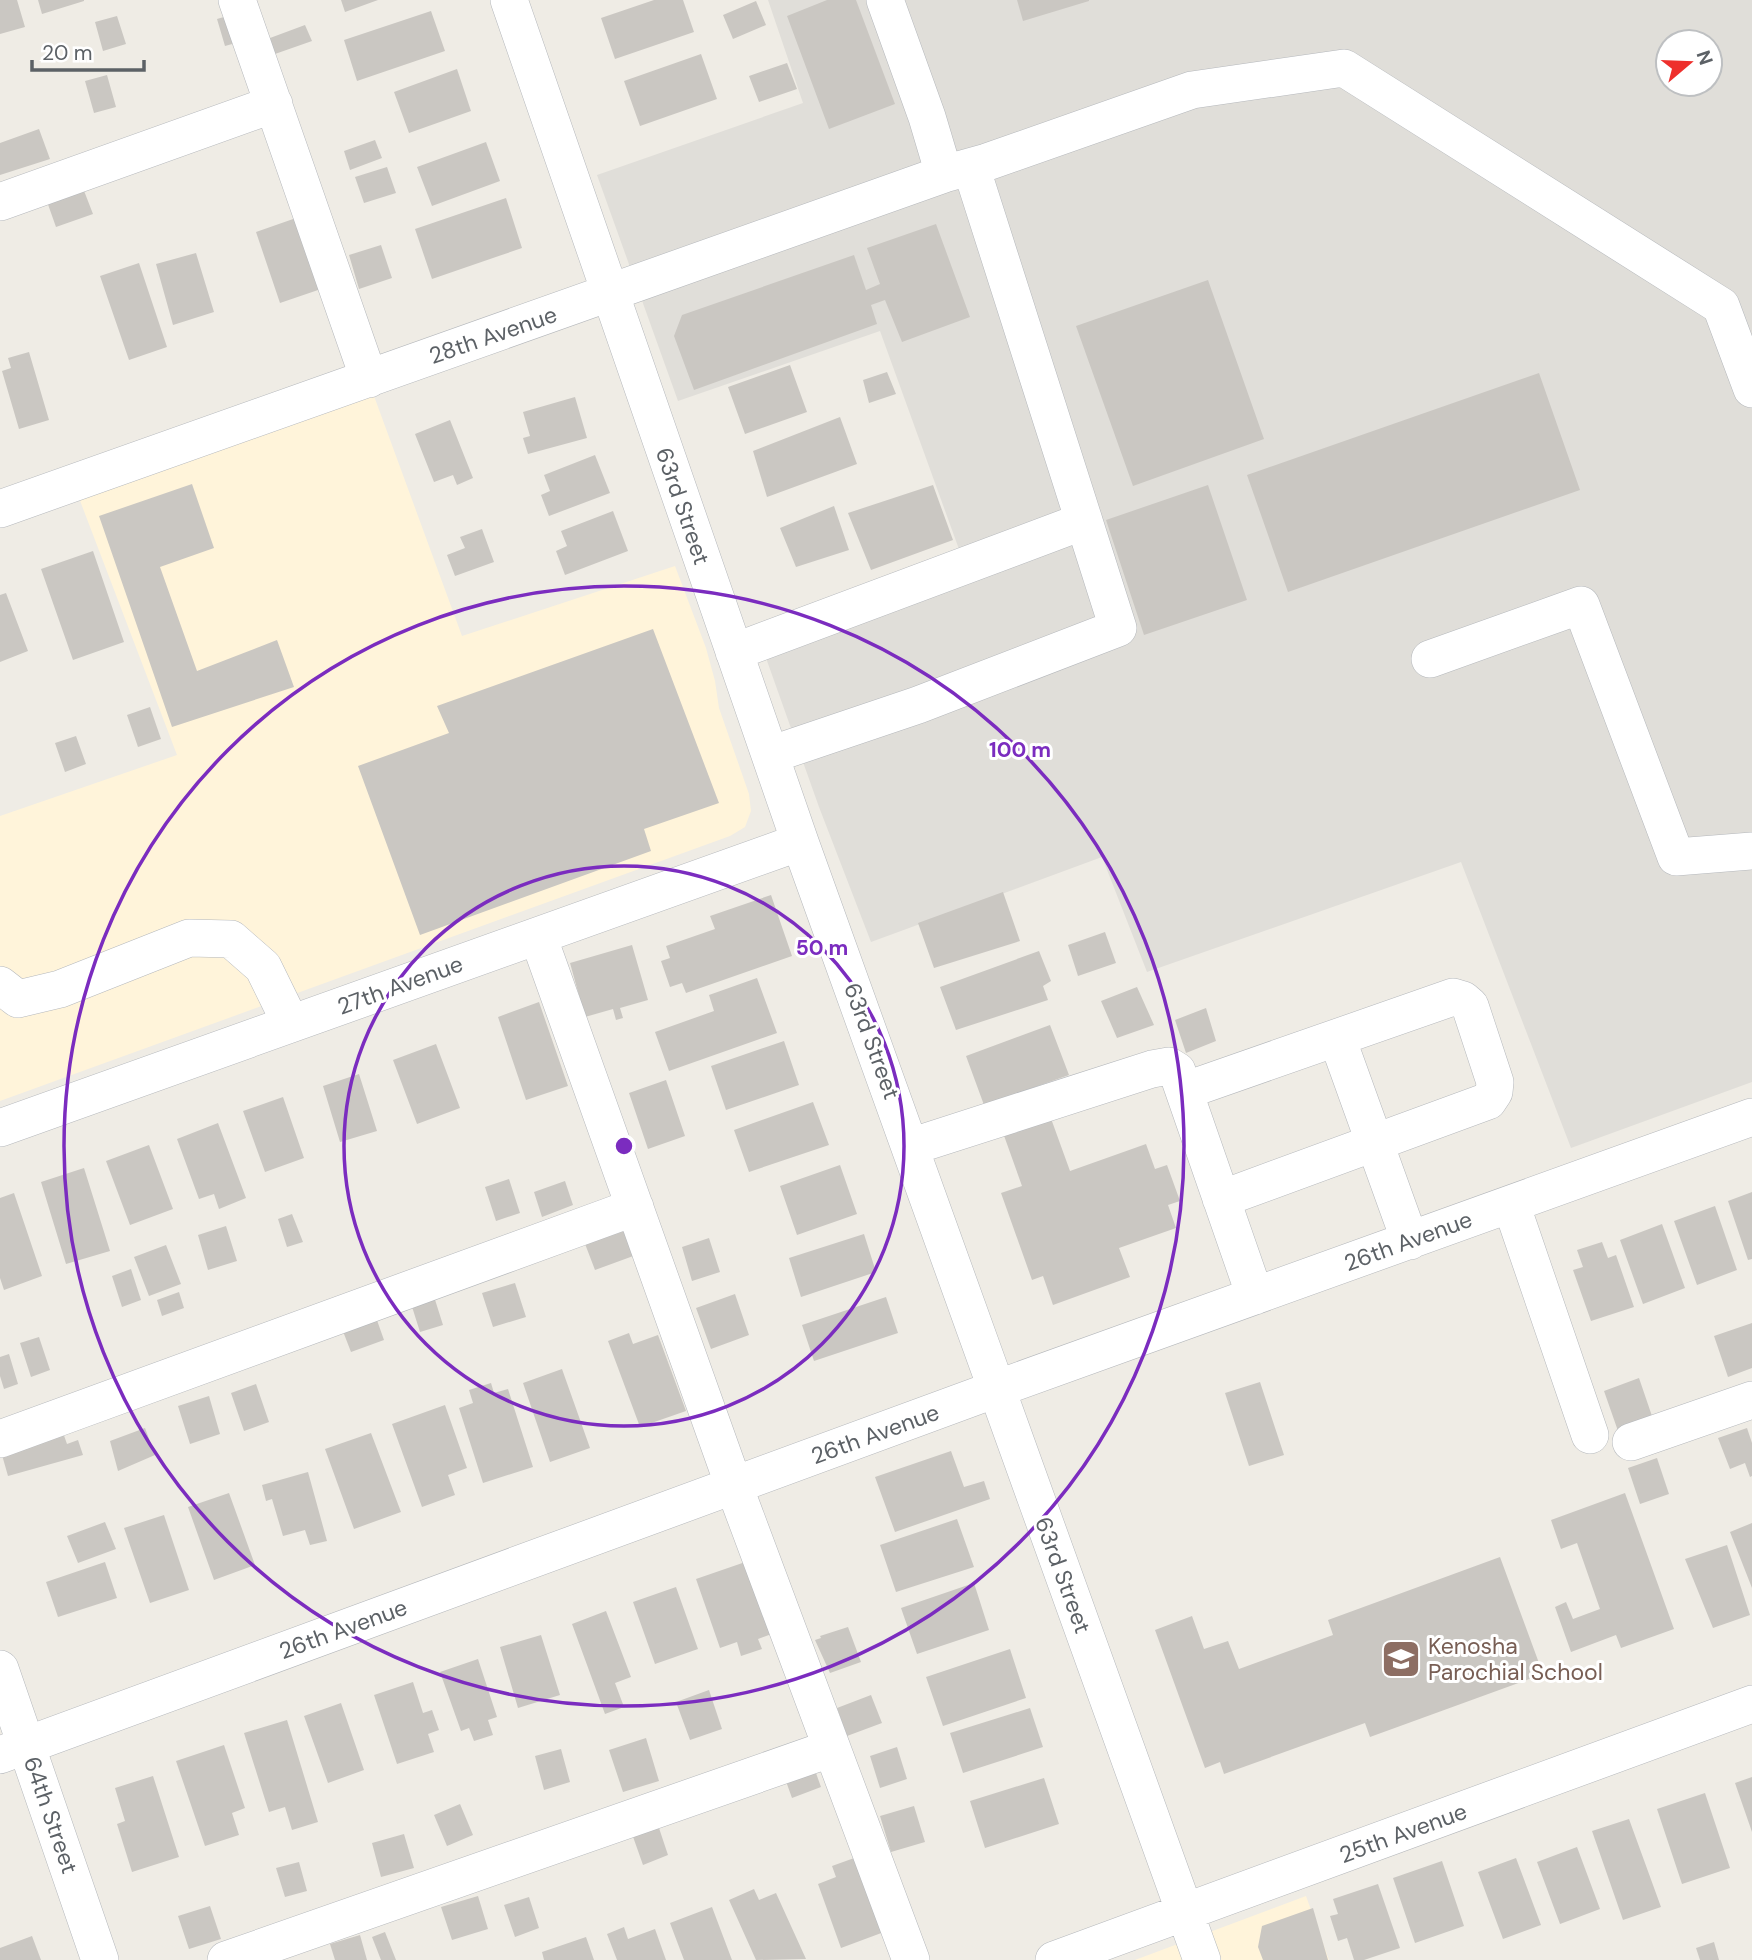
<svg xmlns="http://www.w3.org/2000/svg" width="1752" height="1960" viewBox="0 0 1752 1960" font-family="'DM Sans',sans-serif">
	<style>
		.commercial { fill: #fff4da }
		.industrial { fill: #e0ded9; fill-rule: evenodd }
		.building { fill: #cac7c2 }
		.lines { fill: none; stroke-linecap: round; stroke-linejoin: round }
		.minor-casing { stroke: #b5b8bc; stroke-width: 38 }
		.minor { stroke: #fff; stroke-width: 37 }
		.ring { fill: none; stroke: #7b2cbf; stroke-width: 3.5 }
		.labels { text-anchor: middle; stroke-width: 6; stroke-linejoin: round; paint-order: stroke }
		.street-label { font-size: 23px; fill: #5c6166; stroke: #fff }
		.education-label { font-size: 23px; fill: #785e54; stroke: #fff; text-anchor: start }
		.centre { fill: #7b2cbf; stroke: #fff; stroke-width: 3.5 }
		.ring-label { font-size: 21px; text-anchor: middle; font-weight: bold; fill: #7b2cbf; stroke: #fff; stroke-width: 6; stroke-linejoin: round; paint-order: stroke }
	</style>
	<rect width="100%" height="100%" fill="#efece5"/>
	<path class="commercial" d="M 374,396 L 462,636 L 675,566 L 706,648 L 715,681 L 719,708 L 749,794 L 751,811 L 745,827 L 730,836 L 0,1101 L 0,816 L 177,755 L 79,498 Z
		M 1306,1896 L 1329,1960 L 1135,1960 Z"/>
	<path class="industrial" d="M 768,0 L 1752,0 L 1752,1082 L 1571,1148 L 1461,862 L 1147,972 L 1102,857 L 871,942 L 819,807 L 755,627 L 960,552 L 880,331 L 678,401 L 597,175 L 803,103 ZM 1668,42 L 1710,42 L 1710,84 L 1668,84 Z"/>
	<path class="building" d="M 0,0 L 17,0 L 25,27 L 0,34 Z
		M 38,0 L 84,0 L 84,1 L 42,14 Z
		M 341,0 L 378,0 L 345,12 Z
		M 654,0 L 683,0 L 694,32 L 615,59 L 601,18 Z
		M 827,0 L 856,0 L 895,104 L 829,129 L 787,16 Z
		M 1017,0 L 1089,0 L 1089,1 L 1023,21 Z
		M 756,1 L 766,25 L 733,39 L 723,15 Z
		M 431,11 L 445,51 L 357,81 L 344,40 Z
		M 234,14 L 243,41 L 225,46 L 217,19 Z
		M 117,16 L 126,44 L 103,51 L 95,22 Z
		M 305,25 L 312,41 L 275,54 L 270,38 Z
		M 701,54 L 717,99 L 640,126 L 624,81 Z
		M 787,63 L 797,89 L 759,102 L 749,76 Z
		M 457,69 L 471,111 L 409,133 L 394,92 Z
		M 107,75 L 116,107 L 94,113 L 85,81 Z
		M 39,129 L 50,159 L 0,175 L 0,143 Z
		M 375,140 L 382,158 L 350,170 L 344,151 Z
		M 486,142 L 500,181 L 432,206 L 417,167 Z
		M 387,167 L 396,193 L 364,203 L 355,177 Z
		M 81,183 L 93,214 L 56,227 L 45,196 Z
		M 506,198 L 522,248 L 432,279 L 415,229 Z
		M 296,218 L 321,289 L 280,303 L 256,232 Z
		M 936,224 L 970,317 L 902,342 L 885,300 L 871,305 L 877,324 L 694,390 L 674,336 L 682,315 L 854,255 L 866,290 L 880,284 L 867,248 Z
		M 381,245 L 392,278 L 359,289 L 349,255 Z
		M 196,253 L 214,312 L 173,325 L 156,264 Z
		M 139,263 L 167,347 L 129,360 L 100,276 Z
		M 1208,280 L 1264,439 L 1133,486 L 1076,326 Z
		M 29,352 L 49,420 L 19,429 L 2,371 L 11,368 L 8,358 Z
		M 790,365 L 807,412 L 745,434 L 728,387 Z
		M 887,372 L 896,394 L 869,403 L 863,380 Z
		M 1539,373 L 1580,490 L 1288,592 L 1247,475 Z
		M 575,397 L 587,438 L 528,454 L 523,438 L 530,436 L 523,412 Z
		M 840,417 L 857,464 L 767,497 L 753,451 Z
		M 450,420 L 473,478 L 457,485 L 453,475 L 434,482 L 415,434 Z
		M 595,455 L 610,493 L 549,516 L 541,495 L 550,491 L 544,475 Z
		M 192,484 L 214,548 L 160,567 L 197,671 L 277,640 L 294,687 L 172,727 L 99,516 Z
		M 933,485 L 953,540 L 871,570 L 848,513 Z
		M 1208,485 L 1247,600 L 1144,635 L 1106,520 Z
		M 834,506 L 849,550 L 796,567 L 780,528 Z
		M 613,511 L 628,551 L 565,575 L 556,551 L 567,546 L 561,531 Z
		M 482,529 L 494,562 L 455,576 L 447,555 L 465,548 L 460,537 Z
		M 93,551 L 124,642 L 73,660 L 41,569 Z
		M 6,593 L 28,651 L 0,662 L 0,595 Z
		M 653,629 L 719,803 L 644,829 L 651,851 L 420,935 L 358,766 L 449,733 L 437,706 Z
		M 150,707 L 161,739 L 138,747 L 127,715 Z
		M 76,736 L 86,764 L 65,772 L 55,743 Z
		M 1003,892 L 1020,941 L 934,968 L 918,923 Z
		M 771,895 L 792,956 L 686,993 L 682,983 L 670,987 L 661,961 L 670,958 L 666,946 L 715,929 L 710,916 Z
		M 1105,932 L 1116,963 L 1078,976 L 1068,945 Z
		M 632,945 L 648,1000 L 620,1008 L 623,1018 L 616,1020 L 613,1009 L 585,1017 L 570,963 Z
		M 1039,951 L 1051,981 L 1043,986 L 1048,1000 L 956,1030 L 940,987 Z
		M 757,978 L 777,1033 L 669,1071 L 655,1032 L 714,1011 L 709,995 Z
		M 1137,987 L 1154,1025 L 1117,1038 L 1101,1001 Z
		M 539,1002 L 568,1086 L 526,1100 L 498,1017 Z
		M 1206,1008 L 1216,1041 L 1186,1053 L 1175,1020 Z
		M 1050,1025 L 1069,1075 L 984,1105 L 966,1056 Z
		M 784,1041 L 799,1085 L 726,1110 L 711,1066 Z
		M 436,1044 L 460,1108 L 417,1124 L 393,1060 Z
		M 359,1074 L 377,1131 L 340,1142 L 323,1086 Z
		M 666,1080 L 685,1136 L 648,1149 L 629,1093 Z
		M 283,1097 L 304,1158 L 265,1172 L 243,1111 Z
		M 813,1102 L 829,1145 L 749,1172 L 734,1130 Z
		M 1049,1113 L 1070,1171 L 1146,1144 L 1155,1169 L 1167,1165 L 1180,1201 L 1168,1205 L 1176,1228 L 1119,1248 L 1130,1277 L 1053,1305 L 1043,1276 L 1032,1280 L 1001,1193 L 1022,1186 L 1002,1130 Z
		M 218,1123 L 246,1198 L 219,1209 L 214,1194 L 199,1199 L 177,1139 Z
		M 149,1145 L 173,1209 L 130,1225 L 106,1161 Z
		M 840,1165 L 857,1214 L 797,1235 L 780,1186 Z
		M 84,1168 L 110,1251 L 66,1264 L 41,1182 Z
		M 509,1179 L 520,1213 L 496,1221 L 485,1187 Z
		M 565,1181 L 573,1205 L 542,1217 L 534,1192 Z
		M 1752,1192 L 1752,1259 L 1748,1260 L 1728,1201 Z
		M 14,1193 L 42,1276 L 4,1290 L 0,1278 L 0,1198 Z
		M 1715,1206 L 1737,1270 L 1697,1285 L 1674,1221 Z
		M 292,1214 L 303,1242 L 287,1247 L 278,1219 Z
		M 624,1221 L 636,1255 L 595,1270 L 582,1236 Z
		M 1662,1224 L 1685,1288 L 1643,1304 L 1620,1240 Z
		M 226,1226 L 237,1261 L 208,1270 L 198,1235 Z
		M 864,1234 L 876,1272 L 801,1297 L 789,1258 Z
		M 709,1238 L 720,1272 L 692,1281 L 682,1247 Z
		M 1602,1242 L 1608,1258 L 1616,1255 L 1634,1307 L 1591,1321 L 1573,1270 L 1583,1267 L 1577,1250 Z
		M 166,1245 L 181,1284 L 149,1296 L 134,1257 Z
		M 131,1269 L 141,1300 L 122,1307 L 112,1276 Z
		M 515,1283 L 526,1317 L 493,1327 L 482,1293 Z
		M 431,1287 L 443,1325 L 420,1332 L 408,1294 Z
		M 179,1292 L 184,1308 L 162,1316 L 157,1300 Z
		M 735,1294 L 749,1335 L 711,1349 L 696,1308 Z
		M 886,1297 L 898,1333 L 814,1361 L 802,1325 Z
		M 373,1309 L 384,1340 L 351,1352 L 339,1321 Z
		M 1752,1323 L 1752,1368 L 1728,1377 L 1714,1336 Z
		M 629,1333 L 633,1344 L 658,1335 L 686,1411 L 640,1427 L 608,1341 Z
		M 39,1337 L 50,1370 L 31,1377 L 20,1343 Z
		M 9,1354 L 18,1384 L 4,1389 L 0,1376 L 0,1357 Z
		M 562,1369 L 590,1448 L 550,1462 L 523,1383 Z
		M 1639,1378 L 1653,1419 L 1618,1431 L 1604,1391 Z
		M 1260,1382 L 1284,1455 L 1249,1466 L 1225,1393 Z
		M 491,1383 L 494,1393 L 508,1389 L 533,1467 L 483,1483 L 459,1408 L 473,1403 L 469,1390 Z
		M 256,1384 L 269,1422 L 244,1431 L 231,1393 Z
		M 209,1396 L 220,1434 L 190,1444 L 178,1406 Z
		M 445,1405 L 467,1468 L 448,1475 L 455,1495 L 422,1507 L 392,1424 Z
		M 61,1427 L 67,1444 L 78,1440 L 83,1455 L 8,1476 L 0,1448 Z
		M 145,1428 L 155,1455 L 118,1471 L 110,1441 Z
		M 1747,1428 L 1752,1443 L 1752,1476 L 1750,1477 L 1745,1463 L 1730,1469 L 1718,1438 Z
		M 371,1433 L 401,1512 L 354,1529 L 325,1449 Z
		M 951,1451 L 964,1487 L 984,1481 L 990,1499 L 895,1532 L 875,1477 Z
		M 1657,1458 L 1669,1494 L 1640,1504 L 1628,1468 Z
		M 308,1472 L 327,1541 L 310,1545 L 305,1530 L 283,1536 L 272,1499 L 266,1501 L 262,1485 Z
		M 229,1493 L 255,1565 L 214,1580 L 188,1507 Z
		M 1625,1493 L 1674,1629 L 1621,1648 L 1616,1635 L 1571,1652 L 1555,1607 L 1566,1602 L 1573,1619 L 1600,1609 L 1577,1543 L 1561,1549 L 1551,1520 Z
		M 164,1515 L 189,1590 L 150,1603 L 124,1528 Z
		M 957,1519 L 974,1567 L 896,1592 L 880,1545 Z
		M 105,1522 L 116,1549 L 78,1563 L 67,1536 Z
		M 1752,1523 L 1752,1588 L 1730,1532 Z
		M 1727,1545 L 1750,1615 L 1713,1628 L 1685,1559 Z
		M 1500,1557 L 1543,1674 L 1370,1737 L 1365,1723 L 1224,1774 L 1220,1762 L 1205,1768 L 1155,1630 L 1192,1616 L 1204,1649 L 1228,1641 L 1239,1669 L 1333,1635 L 1328,1620 Z
		M 754,1559 L 780,1631 L 758,1639 L 762,1649 L 741,1656 L 737,1642 L 720,1648 L 696,1579 Z
		M 105,1562 L 117,1598 L 58,1617 L 46,1582 Z
		M 974,1583 L 989,1630 L 917,1654 L 901,1608 Z
		M 676,1587 L 698,1649 L 655,1664 L 633,1602 Z
		M 606,1611 L 631,1677 L 615,1683 L 624,1707 L 605,1714 L 572,1624 Z
		M 848,1627 L 861,1662 L 830,1673 L 815,1640 L 821,1638 L 820,1636 Z
		M 541,1635 L 560,1695 L 518,1708 L 500,1647 Z
		M 1010,1649 L 1026,1698 L 943,1726 L 926,1677 Z
		M 478,1659 L 497,1717 L 488,1720 L 493,1735 L 474,1741 L 469,1728 L 461,1731 L 440,1672 Z
		M 413,1682 L 423,1713 L 432,1710 L 439,1730 L 428,1734 L 434,1752 L 397,1764 L 374,1695 Z
		M 709,1690 L 722,1729 L 690,1740 L 676,1702 Z
		M 871,1695 L 882,1723 L 847,1736 L 837,1708 Z
		M 341,1703 L 364,1770 L 328,1783 L 304,1716 Z
		M 1030,1708 L 1043,1747 L 963,1773 L 950,1733 Z
		M 287,1720 L 318,1822 L 292,1830 L 285,1807 L 269,1812 L 244,1733 Z
		M 646,1738 L 659,1781 L 623,1792 L 609,1750 Z
		M 224,1745 L 245,1808 L 232,1813 L 239,1835 L 205,1846 L 176,1761 Z
		M 897,1747 L 907,1779 L 880,1788 L 870,1756 Z
		M 561,1749 L 570,1782 L 544,1790 L 535,1756 Z
		M 812,1762 L 821,1787 L 792,1798 L 783,1773 Z
		M 153,1776 L 179,1857 L 132,1872 L 117,1824 L 125,1821 L 115,1788 Z
		M 1752,1777 L 1752,1832 L 1735,1783 Z
		M 1044,1778 L 1059,1824 L 985,1848 L 970,1801 Z
		M 1705,1793 L 1730,1868 L 1682,1884 L 1657,1809 Z
		M 460,1804 L 473,1835 L 447,1846 L 434,1815 Z
		M 914,1806 L 925,1842 L 891,1852 L 880,1816 Z
		M 1629,1819 L 1661,1907 L 1623,1920 L 1592,1831 Z
		M 657,1822 L 668,1855 L 643,1865 L 631,1831 Z
		M 404,1834 L 414,1868 L 381,1877 L 372,1843 Z
		M 1577,1847 L 1600,1909 L 1560,1924 L 1537,1862 Z
		M 857,1857 L 884,1932 L 841,1948 L 818,1884 L 836,1877 L 832,1866 Z
		M 1516,1858 L 1541,1925 L 1503,1939 L 1478,1872 Z
		M 1442,1861 L 1464,1926 L 1415,1943 L 1393,1878 Z
		M 299,1862 L 307,1891 L 285,1897 L 276,1868 Z
		M 1378,1884 L 1400,1948 L 1364,1960 L 1354,1960 L 1347,1938 L 1338,1941 L 1330,1916 L 1338,1914 L 1333,1899 Z
		M 754,1889 L 759,1900 L 776,1893 L 806,1959 L 756,1960 L 729,1900 Z
		M 478,1896 L 488,1929 L 452,1940 L 441,1907 Z
		M 529,1897 L 539,1928 L 515,1937 L 504,1905 Z
		M 210,1906 L 221,1939 L 189,1949 L 178,1916 Z
		M 712,1907 L 732,1960 L 684,1960 L 670,1923 Z
		M 1313,1908 L 1328,1960 L 1263,1960 L 1258,1947 L 1262,1926 Z
		M 624,1927 L 628,1939 L 655,1929 L 666,1960 L 617,1960 L 607,1934 Z
		M 385,1932 L 396,1960 L 381,1960 L 372,1937 Z
		M 360,1935 L 367,1960 L 335,1960 L 330,1944 Z
		M 32,1936 L 41,1960 L 0,1960 L 0,1948 Z
		M 586,1937 L 594,1960 L 544,1960 L 542,1952 Z
		M 1714,1942 L 1719,1960 L 1700,1960 L 1696,1948 Z"/>
	<g class="lines">
		<g class="minor-casing">
			<path id="minor" d="M 237,0 L 369,379
				M 509,0 L 800,842 L 1202,1960
				M 885,0 L 927,117 L 944,174
				M 0,202 L 274,104
				M 0,509 L 944,174 L 987,162 L 1192,90 L 1344,68 L 1721,306 L 1752,389
				M 734,652 L 1084,521 L 971,167
				M 1430,659 L 1581,605 L 1676,857 L 1752,851
				M 770,755 L 918,705 L 1118,628 L 1084,521
				M 538,936 L 734,1486 L 911,1960
				M 0,985 L 18,999 L 60,989 L 189,938 L 231,939 L 263,967 L 291,1024
				M 1337,1038 L 1410,1241
				M 1184,1091 L 1453,997 L 1463,1000 L 1470,1006 L 1495,1082 L 1494,1092 L 1488,1101 L 1221,1199
				M 0,1128 L 800,842
				M 910,1147 L 1152,1069 L 1169,1066 L 1177,1071 L 1255,1296
				M 1511,1204 L 1590,1435
				M 0,1439 L 635,1207
				M 1631,1442 L 1752,1400
				M 0,1669 L 100,1960
				M 0,1755 L 996,1389 L 1752,1117
				M 226,1960 L 832,1748
				M 1054,1960 L 1752,1704"/>
		</g>
		<use href="#minor" class="minor"/>
	</g>
	<g class="ring">
		<circle cx="624" cy="1146" r="280"/>
		<circle cx="624" cy="1146" r="560"/>
	</g>
	<defs>
		<g id="school-square" transform="scale(2.0125)"><rect x="-9" y="-9" width="18" height="18" rx="4" fill="#8d6e63" stroke="#fff"/><path d="M0-5L7-2L0 1L-7-2ZM-4 1L0 2.5L4 1V4Q0 6-4 4Z" fill="#fff"/></g>
	</defs>
	<g fill-rule="evenodd">
		<use href="#school-square" x="1401" y="1659"/>
	</g>
	<g class="labels">
		<g class="street-label">
			<text transform="translate(493 335) rotate(-19)" y="8">28th Avenue</text>
			<text transform="translate(683 506) rotate(71)" y="8">63rd Street</text>
			<text transform="translate(400 985) rotate(-20)" y="8">27th Avenue</text>
			<text transform="translate(872 1041) rotate(70)" y="8">63rd Street</text>
			<text transform="translate(1408 1241) rotate(-20)" y="8">26th Avenue</text>
			<text transform="translate(875 1434) rotate(-20)" y="8">26th Avenue</text>
			<text transform="translate(1063 1575) rotate(70)" y="8">63rd Street</text>
			<text transform="translate(343 1629) rotate(-20)" y="8">26th Avenue</text>
			<text transform="translate(51 1815) rotate(71)" y="8">64th Street</text>
			<text transform="translate(1403 1833) rotate(-20)" y="8">25th Avenue</text>
		</g>
		<g class="education-label">
			<text x="1428" y="1654">Kenosha<tspan x="1428" dy="26">Parochial School</tspan></text>
		</g>
	</g>
	<circle cx="624" cy="1146" r="10" class="centre"/>
	<g class="ring-label">
		<text x="1020" y="757">100 m</text>
		<text x="822" y="955">50 m</text>
	</g>
	<g transform="translate(1689 63) rotate(71)"><circle r="33" fill="#ffffff" stroke="#bec0c2" stroke-width="2"/>
	<path d="M0-5L12 26L0 18L-12 26Z" fill="#ee2f2c"/>
	<text y="-10" font-size="19" font-weight="bold" text-anchor="middle" fill="#5c6166">N</text>
	</g>
	<path d="M32 60v10h112v-10" fill="none" stroke="#5c6166" stroke-width="3.5"/>
	<text x="42" y="60" font-size="21" fill="#5c6166" stroke="#ffffff" stroke-width="5" paint-order="stroke">20 m</text>
</svg>
